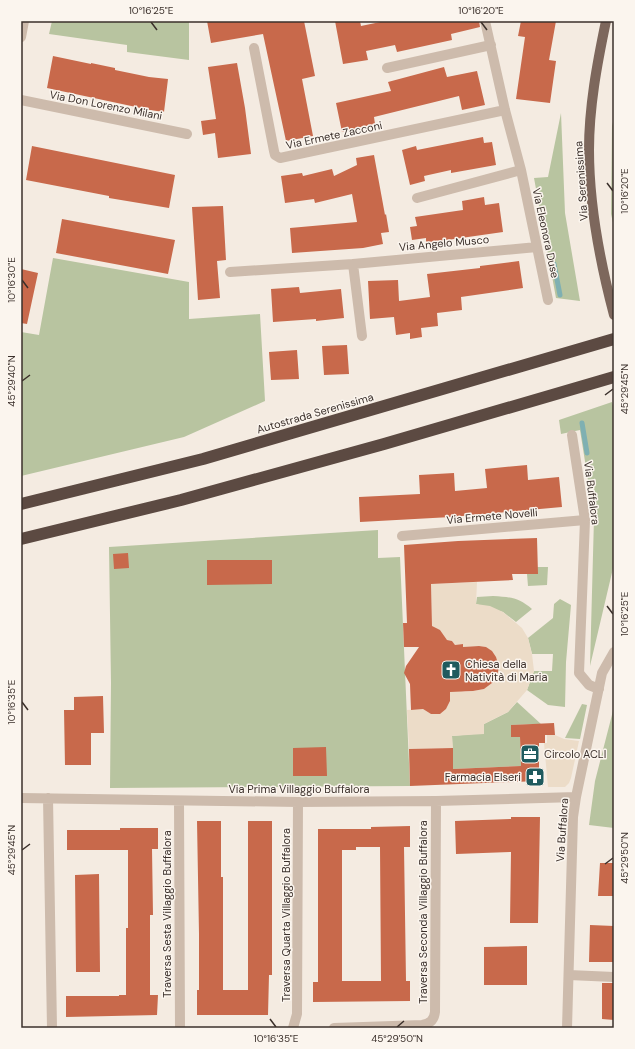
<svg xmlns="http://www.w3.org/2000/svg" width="635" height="1049" viewBox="0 0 635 1049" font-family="'DM Sans',sans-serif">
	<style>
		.green { fill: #b8c4a0 }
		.plaza { fill: #ecdcc8 }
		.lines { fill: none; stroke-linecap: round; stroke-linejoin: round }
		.stream { stroke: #7fb0b2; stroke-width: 5 }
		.building { fill: #c8694b; fill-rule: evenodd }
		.street { stroke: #cdbbac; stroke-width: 10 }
		.primary { stroke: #7d675c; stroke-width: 10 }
		.highway { stroke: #5c4a42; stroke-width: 12 }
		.ticks { fill: none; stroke: #3b302b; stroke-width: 1.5 }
		.labels { text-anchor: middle; stroke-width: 3; stroke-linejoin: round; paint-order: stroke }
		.street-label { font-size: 11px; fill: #3b302b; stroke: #fbf5ee }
		.poi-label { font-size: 11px; fill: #3b302b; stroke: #fbf5ee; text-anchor: start }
		.neatline { fill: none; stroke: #3b302b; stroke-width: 1.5 }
		.ticks-label { font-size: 10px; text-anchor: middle; fill: #3b302b }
	</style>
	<rect width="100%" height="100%" fill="#f4ebe1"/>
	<path class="green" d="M 52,21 L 189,21 L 189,60 L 127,52 L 127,45 L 49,34 Z
		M 561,113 L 565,213 L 580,301 L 556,298 L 534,178 L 548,177 Z
		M 614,118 L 614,227 L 611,214 L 612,126 Z
		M 53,258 L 189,282 L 189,319 L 260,314 L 265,401 L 184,437 L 21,476 L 21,332 L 39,335 Z
		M 612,402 L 614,409 L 614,564 L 590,666 L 594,518 L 580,430 L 561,434 L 559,420 Z
		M 378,530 L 378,558 L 400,557 L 410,786 L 110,788 L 111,683 L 109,547 Z
		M 537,567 L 548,567 L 547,585 L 528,586 L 527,574 L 537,574 Z
		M 493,596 C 511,597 519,598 532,609 L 516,622 L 503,612 L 476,604 L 477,597 Z
		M 560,599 L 571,605 L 566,662 L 565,707 L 548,705 L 527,690 L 534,671 L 552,671 L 553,654 L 532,654 L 528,638 L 553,618 L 554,604 Z
		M 517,702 L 541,724 L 511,725 L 511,737 L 520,737 L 521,766 L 453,769 L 452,736 L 484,733 L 484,724 L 508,712 Z
		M 582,704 L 587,705 L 580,739 L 565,738 Z
		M 614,707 L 614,828 L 589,825 L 595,781 Z"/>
	<path class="plaza" d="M 477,582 L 476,604 L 490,606 L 503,612 L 522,628 L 528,638 L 532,654 L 534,671 L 527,690 L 508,712 L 484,724 L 484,734 L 452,736 L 453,748 L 409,749 L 407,710 L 423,709 L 431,714 L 440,714 L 446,709 L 450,702 L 450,688 L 465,692 L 473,691 L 484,689 L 492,683 L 486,647 L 479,646 L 463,647 L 463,644 L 455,645 L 452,641 L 447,640 L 440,630 L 432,628 L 431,584 Z
		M 547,735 L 555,735 L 564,739 L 579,741 L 571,778 L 569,783 L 565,787 L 548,787 L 544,743 L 547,743 Z"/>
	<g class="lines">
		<path class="stream" d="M 554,264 L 560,295
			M 582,423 L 587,453"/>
	</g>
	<path class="building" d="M 207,21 L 304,21 L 315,76 L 302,79 L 313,136 L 286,141 L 263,34 L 211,43 Z
		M 335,21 L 360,21 L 361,26 L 385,21 L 479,21 L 480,27 L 451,34 L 452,40 L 397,52 L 395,45 L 366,51 L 368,60 L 343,64 Z
		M 521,21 L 556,21 L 549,60 L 556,61 L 550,103 L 516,99 L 525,37 L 518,36 Z
		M 53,56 L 91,64 L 91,63 L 115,68 L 115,70 L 149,77 L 168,79 L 164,112 L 150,110 L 47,88 Z
		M 237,63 L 245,108 L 251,154 L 218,158 L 215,133 L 203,135 L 201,121 L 216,119 L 208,67 Z
		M 444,67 L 447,77 L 477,71 L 485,105 L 462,110 L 459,96 L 374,117 L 375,124 L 342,132 L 336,103 L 391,91 L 388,82 Z
		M 483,137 L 484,143 L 492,142 L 496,165 L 451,173 L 451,170 L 424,176 L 425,181 L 410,185 L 402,150 L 416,146 L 417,150 Z
		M 32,146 L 175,175 L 169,208 L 109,198 L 109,196 L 26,180 Z
		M 374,155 L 385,215 L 386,214 L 389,232 L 381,233 L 383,244 L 363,248 L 292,253 L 290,228 L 357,222 L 352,194 L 315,203 L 314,199 L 285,203 L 281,176 L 302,173 L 303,176 L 332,169 L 334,176 L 357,165 L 356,158 Z
		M 484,197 L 485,205 L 499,203 L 503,232 L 426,243 L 426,238 L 412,240 L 410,227 L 417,226 L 415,217 L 463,210 L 462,201 Z
		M 223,206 L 226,260 L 217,261 L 220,298 L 198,300 L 192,207 Z
		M 62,219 L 175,240 L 168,274 L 56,253 Z
		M 519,261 L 523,288 L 461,297 L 462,310 L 437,313 L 438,326 L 421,328 L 422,337 L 410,339 L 410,333 L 396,335 L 394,317 L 370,319 L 368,281 L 398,280 L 399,301 L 430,297 L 427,274 L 480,268 L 480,266 Z
		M 21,269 L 38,273 L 27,324 L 21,323 Z
		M 299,287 L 300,293 L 341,289 L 344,318 L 316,321 L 316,319 L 273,322 L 271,289 Z
		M 347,345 L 349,374 L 324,375 L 322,346 Z
		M 297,350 L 299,379 L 271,380 L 269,352 Z
		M 527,465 L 528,480 L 559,477 L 562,507 L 451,517 L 360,522 L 359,497 L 420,494 L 419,475 L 454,473 L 455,491 L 487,488 L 485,469 Z
		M 537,538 L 538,574 L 512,574 L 513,580 L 431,584 L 432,626 L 440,630 L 447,640 L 452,641 L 455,645 L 463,644 L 463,647 L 479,646 L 486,647 L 492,651 L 496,657 L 499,667 L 497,676 L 492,683 L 484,689 L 473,691 L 450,692 L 450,701 L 446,709 L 440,714 L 431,714 L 423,709 L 411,710 L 410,684 L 404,673 L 406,666 L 419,647 L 404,647 L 403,623 L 407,623 L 404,545 L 458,541 Z
		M 128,553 L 129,568 L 114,569 L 113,554 Z
		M 207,560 L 272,560 L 272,584 L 207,585 Z
		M 103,696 L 104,733 L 91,733 L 91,765 L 65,765 L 64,710 L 74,710 L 74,697 Z
		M 554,723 L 555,735 L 545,735 L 545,743 L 539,743 L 539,781 L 410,786 L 409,749 L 453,748 L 453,769 L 521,766 L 520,737 L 511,737 L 511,725 Z
		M 326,747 L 327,776 L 293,776 L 293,748 Z
		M 511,817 L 540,817 L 538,923 L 510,923 L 511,852 L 456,854 L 455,821 L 511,819 Z
		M 197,821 L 221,821 L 221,877 L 223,877 L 223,990 L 248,990 L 248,821 L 272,821 L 272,975 L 269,975 L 268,1015 L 197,1015 L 197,990 L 199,990 L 199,934 Z
		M 410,826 L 410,847 L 404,847 L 406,981 L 410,981 L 410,1001 L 313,1002 L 313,982 L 318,982 L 318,829 L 371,829 L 371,827 ZM 356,847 L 380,847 L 381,981 L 342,981 L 342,850 L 356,850 Z
		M 120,828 L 158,828 L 158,849 L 152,849 L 153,915 L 150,915 L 150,995 L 158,995 L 157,1015 L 66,1017 L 66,996 L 119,996 L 119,995 L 126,995 L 126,928 L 128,928 L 128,850 L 67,850 L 67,830 L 120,830 Z
		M 600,863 L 614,863 L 614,896 L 598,896 Z
		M 99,874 L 100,972 L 76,972 L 75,875 Z
		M 590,925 L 614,926 L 614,962 L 589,962 Z
		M 527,946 L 527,985 L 484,985 L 484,947 Z
		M 602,983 L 614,983 L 614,1020 L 602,1019 Z"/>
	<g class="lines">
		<path class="street" d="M 485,21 L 505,110 L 521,170 L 548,300
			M 21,37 L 24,21
			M 254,48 L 274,151 L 275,155 L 280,158 L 505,110
			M 387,68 L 491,45
			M 21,100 L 187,134
			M 417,198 L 521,170
			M 353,264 L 362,336
			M 230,272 L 353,264 L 537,247
			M 572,435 L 585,520 L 579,673 L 589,685 L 599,689
			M 402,536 L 585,520
			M 21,798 L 298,802 L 436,801 L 576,797
			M 48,798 L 52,1028
			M 179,801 L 180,1028
			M 569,975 L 614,977
			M 293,1028 L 297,1014 L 298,802
			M 334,1028 L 422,1025 C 430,1024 434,1020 435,1012 L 436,801
			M 567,1028 L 573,817 L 576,797 L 602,673 L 614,652"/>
		<path class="primary" d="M 606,21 C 597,64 589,107 589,150 C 589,206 600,262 614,315"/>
		<path class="highway" d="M 21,504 L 203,459 L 614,339
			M 21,539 L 181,500 L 384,444 L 614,377"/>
	</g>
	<path class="ticks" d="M 151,22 L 157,30M 481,22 L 487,30M 607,183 L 613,191M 22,280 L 28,288M 22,381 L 30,375M 605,395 L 613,389M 607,606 L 613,614M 22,702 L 28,710M 22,850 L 30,844M 605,864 L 613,858M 270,1019 L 276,1027M 397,1027 L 404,1021"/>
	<defs>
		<g id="church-square" transform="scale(1)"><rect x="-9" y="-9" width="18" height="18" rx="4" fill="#1f5a5e" stroke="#fbf5ee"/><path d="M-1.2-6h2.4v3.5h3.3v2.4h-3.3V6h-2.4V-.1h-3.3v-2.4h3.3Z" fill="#fff"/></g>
		<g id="office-square" transform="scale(1)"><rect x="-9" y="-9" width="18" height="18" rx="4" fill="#1f5a5e" stroke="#fbf5ee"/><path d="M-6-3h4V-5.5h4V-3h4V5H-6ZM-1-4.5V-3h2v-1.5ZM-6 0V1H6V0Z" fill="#fff"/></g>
		<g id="pharmacy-square" transform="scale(1)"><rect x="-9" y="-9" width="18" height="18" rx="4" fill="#1f5a5e" stroke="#fbf5ee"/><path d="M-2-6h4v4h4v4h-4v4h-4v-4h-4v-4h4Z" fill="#fff"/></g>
	</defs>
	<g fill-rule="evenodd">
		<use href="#church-square" x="451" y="670"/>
		<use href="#office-square" x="530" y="754"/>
		<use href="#pharmacy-square" x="535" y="777"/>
	</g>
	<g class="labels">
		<g class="street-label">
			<text transform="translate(106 105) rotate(11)" y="4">Via Don Lorenzo Milani</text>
			<text transform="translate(334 135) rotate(-12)" y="4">Via Ermete Zacconi</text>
			<text transform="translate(581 181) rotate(-94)" y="4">Via Serenissima</text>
			<text transform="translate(546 233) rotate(78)" y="4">Via Eleonora Duse</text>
			<text transform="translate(444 243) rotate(-5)" y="4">Via Angelo Musco</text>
			<text transform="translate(315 413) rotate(-16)" y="4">Autostrada Serenissima</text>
			<text transform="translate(592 493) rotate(83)" y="4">Via Buffalora</text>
			<text transform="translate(492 516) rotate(-5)" y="4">Via Ermete Novelli</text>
			<text x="299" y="793">Via Prima Villaggio Buffalora</text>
			<text transform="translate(562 830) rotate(-86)" y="4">Via Buffalora</text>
			<text transform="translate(423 912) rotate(-90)" y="4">Traversa Seconda Villaggio Buffalora</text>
			<text transform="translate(167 914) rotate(-90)" y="4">Traversa Sesta Villaggio Buffalora</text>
			<text transform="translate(286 915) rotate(-90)" y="4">Traversa Quarta Villaggio Buffalora</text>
		</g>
		<g class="poi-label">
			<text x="465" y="668">Chiesa della<tspan x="465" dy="13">Natività di Maria</tspan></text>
			<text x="544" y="758">Circolo ACLI</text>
			<text x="521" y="781" text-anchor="end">Farmacia Elseri</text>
		</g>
	</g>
	<rect width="635" height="1049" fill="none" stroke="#fbf5ee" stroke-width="44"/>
	<rect x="22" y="22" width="591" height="1005" class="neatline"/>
	<g class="ticks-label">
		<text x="151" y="14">10°16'25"E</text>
		<text x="481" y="14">10°16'20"E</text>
		<text transform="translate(624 191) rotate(-90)" y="4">10°16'20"E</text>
		<text transform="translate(11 280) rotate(-90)" y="4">10°16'30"E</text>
		<text transform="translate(11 381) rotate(-90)" y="4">45°29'40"N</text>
		<text transform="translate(624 389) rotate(-90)" y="4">45°29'45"N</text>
		<text transform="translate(624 614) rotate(-90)" y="4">10°16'25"E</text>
		<text transform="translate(11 702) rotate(-90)" y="4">10°16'35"E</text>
		<text transform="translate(11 850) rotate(-90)" y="4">45°29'45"N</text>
		<text transform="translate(624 858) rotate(-90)" y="4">45°29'50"N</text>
		<text x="276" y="1042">10°16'35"E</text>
		<text x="397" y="1042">45°29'50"N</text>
	</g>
</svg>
